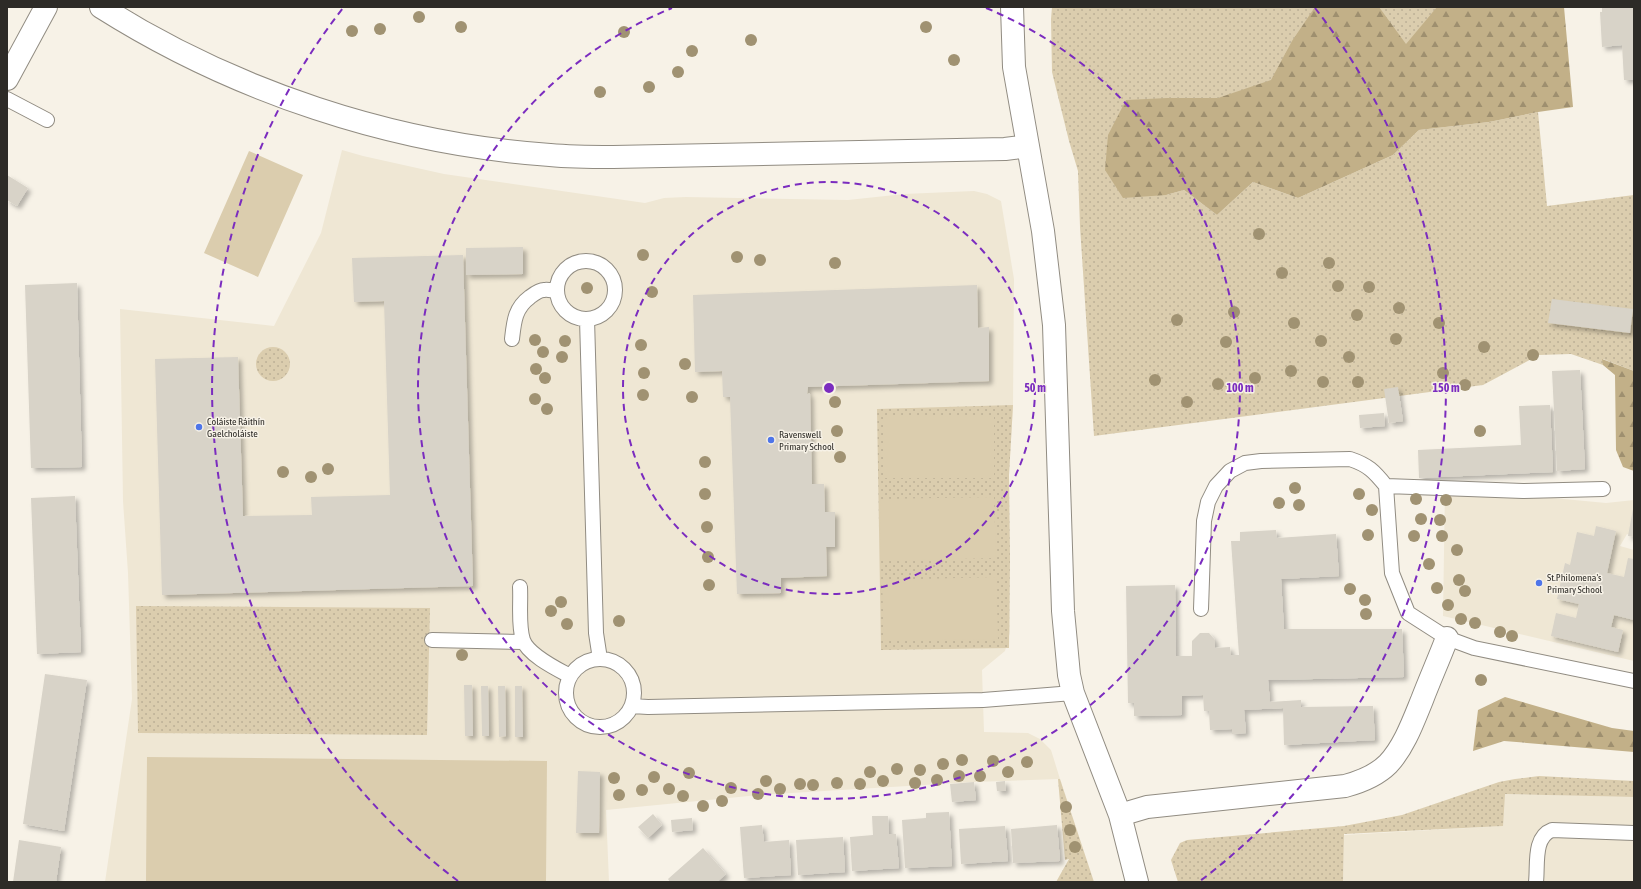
<svg xmlns="http://www.w3.org/2000/svg" width="1641" height="889" viewBox="0 0 1641 889" font-family="'Asap Condensed',sans-serif">
	<style>
		.built { fill: #efe7d4 }
		.grass { fill: url(#grass-dots) }
		.forest { fill: url(#forest-firs) }
		.garden { fill: #dbcdae }
		.building { fill: #d8d3c8; filter: url(#shadow) }
		.lines { fill: none; stroke-linecap: round; stroke-linejoin: round }
		.service-casing { stroke: #918c82; stroke-width: 16 }
		.minor-casing { stroke: #918c82; stroke-width: 24 }
		.service { stroke: #fff; stroke-width: 14 }
		.minor { stroke: #fff; stroke-width: 22 }
		.tree { fill: #a09272 }
		.ring { fill: none; stroke: #7b2cbf; stroke-width: 2; stroke-dasharray: 7 5 }
		.poi-dot { fill: #4e75e9; stroke: #f7f2e7; stroke-width: 1.5 }
		.labels { text-anchor: middle; stroke-width: 3; stroke-linejoin: round; paint-order: stroke }
		.poi-label { font-size: 10px; fill: #2d2b27; stroke: #f7f2e7; text-anchor: start }
		.centre { fill: #7b2cbf; stroke: #f7f2e7; stroke-width: 2 }
		.ring-label { font-size: 12px; text-anchor: middle; font-weight: bold; fill: #7b2cbf; stroke: #f7f2e7; stroke-width: 3; stroke-linejoin: round; paint-order: stroke }
	</style>
	<defs>
		<pattern id="grass-dots" width="8" height="8" patternUnits="userSpaceOnUse"><rect width="8" height="8" fill="#dbcdae"/><path d="M2 2h.1M6 6h.1" fill="none" stroke="#bcb096" stroke-width="1.8" stroke-linecap="round"/></pattern>
		<pattern id="forest-firs" width="22" height="20" patternUnits="userSpaceOnUse"><rect width="22" height="20" fill="#c2b088"/><path d="M5 1l3.5 6h-7zM16 11l3.5 6h-7z" fill="#9e8f6f"/></pattern>
		<filter id="shadow"><feDropShadow dx="3.5" dy="3.5" stdDeviation="2" flood-color="#0004"/></filter>
	</defs>
	<rect width="100%" height="100%" fill="#f7f2e7"/>
	<path class="built" d="M 342,150 L 363,156 L 444,174 L 645,203 L 664,198 L 686,197 L 848,200 L 904,194 L 974,191 L 987,194 L 1001,201 L 1014,279 L 1013,405 L 1009,475 L 1010,632 L 1005,651 L 982,670 L 984,732 L 1028,733 L 1040,739 L 1051,750 L 1060,779 L 974,782 L 759,795 L 606,810 L 609,882 L 105,882 L 132,699 L 128,573 L 123,501 L 120,309 L 274,326 L 321,233 Z
		M 1445,488 L 1606,503 L 1634,500 L 1634,537 L 1627,534 L 1620,546 L 1634,550 L 1634,661 L 1443,616 Z
		M 1504,794 L 1634,797 L 1634,882 L 1343,882 L 1344,835 L 1502,826 Z"/>
	<path class="grass" d="M 1052,7 L 1480,7 L 1166,195 L 1184,190 L 1217,215 L 1253,182 L 1298,198 L 1393,155 L 1419,130 L 1489,122 L 1538,112 L 1547,206 L 1634,195 L 1634,371 L 1603,359 L 1603,365 L 1571,354 L 1539,355 L 1483,385 L 1094,436 L 1080,227 L 1078,171 L 1069,141 L 1052,72 L 1051,19 Z
		M256 364a17 17 0 1 1 34 0a17 17 0 1 1-34 0Z
		M 1013,405 L 1009,475 L 1010,558 L 1009,648 L 881,650 L 877,409 Z
		M 136,606 L 430,608 L 427,735 L 138,733 Z
		M 1539,776 L 1634,781 L 1634,797 L 1505,794 L 1503,826 L 1344,834 L 1343,882 L 1178,882 L 1171,860 L 1180,843 L 1187,840 L 1344,826 L 1402,815 L 1499,782 L 1515,779 Z
		M 1058,779 L 1060,779 L 1094,882 L 1056,882 L 1069,859 L 1065,860 Z"/>
	<path class="forest" d="M 1315,7 L 1379,7 L 1406,44 L 1437,7 L 1564,7 L 1573,107 L 1538,112 L 1489,122 L 1419,130 L 1393,155 L 1298,198 L 1253,182 L 1217,215 L 1184,190 L 1166,195 L 1123,198 L 1105,170 L 1108,135 L 1126,100 L 1167,98 L 1218,98 L 1271,80 L 1292,41 Z
		M 1602,359 L 1634,371 L 1634,471 L 1623,467 L 1616,450 L 1615,375 L 1603,365 Z
		M 1505,697 L 1612,728 L 1634,731 L 1634,752 L 1504,741 L 1473,751 L 1478,710 Z"/>
	<path class="garden" d="M 249,151 L 303,175 L 258,277 L 204,253 Z
		M 883,415 L 994,415 L 994,478 L 883,478 Z
		M 994,497 L 996,558 L 881,561 L 880,499 Z
		M 996,577 L 998,639 L 884,641 L 882,580 Z
		M 147,757 L 547,761 L 546,882 L 146,882 Z"/>
	<path class="building" d="M 1602,7 L 1634,7 L 1634,80 L 1624,80 L 1622,45 L 1602,47 L 1600,12 L 1602,12 Z
		M 7,175 L 28,188 L 17,206 L 7,200 Z
		M 523,247 L 523,274 L 466,275 L 466,248 Z
		M 463,255 L 473,586 L 162,595 L 155,359 L 238,357 L 243,516 L 312,515 L 311,497 L 390,495 L 384,301 L 354,302 L 352,258 Z
		M 77,283 L 82,467 L 31,468 L 25,285 Z
		M 977,285 L 978,328 L 989,327 L 989,381 L 808,387 L 807,394 L 810,393 L 812,484 L 824,484 L 825,512 L 835,512 L 835,547 L 826,547 L 827,576 L 781,578 L 781,593 L 737,594 L 730,397 L 723,397 L 722,371 L 695,372 L 693,295 Z
		M 1552,299 L 1633,309 L 1630,333 L 1548,323 Z
		M 1580,370 L 1585,469 L 1557,471 L 1552,371 Z
		M 1398,387 L 1403,421 L 1389,423 L 1384,389 Z
		M 1550,405 L 1553,472 L 1419,478 L 1418,450 L 1521,445 L 1519,406 Z
		M 1384,413 L 1385,426 L 1360,428 L 1359,415 Z
		M 75,496 L 81,652 L 37,654 L 31,498 Z
		M 1633,509 L 1634,509 L 1634,537 L 1628,536 Z
		M 1596,526 L 1616,531 L 1607,573 L 1624,577 L 1628,558 L 1634,559 L 1634,620 L 1614,615 L 1611,627 L 1623,630 L 1618,652 L 1551,636 L 1556,613 L 1576,618 L 1579,604 L 1557,599 L 1565,563 L 1570,565 L 1577,532 L 1594,536 Z
		M 1276,530 L 1277,538 L 1336,534 L 1339,576 L 1281,579 L 1284,629 L 1402,629 L 1404,677 L 1268,680 L 1270,702 L 1301,700 L 1301,707 L 1373,706 L 1375,740 L 1284,745 L 1283,708 L 1244,710 L 1246,733 L 1232,734 L 1232,729 L 1210,730 L 1209,711 L 1204,711 L 1203,695 L 1182,696 L 1182,715 L 1134,716 L 1134,703 L 1128,703 L 1126,586 L 1175,585 L 1176,656 L 1192,656 L 1192,641 L 1200,633 L 1209,633 L 1215,640 L 1215,648 L 1230,647 L 1231,655 L 1239,655 L 1231,541 L 1240,541 L 1240,532 Z
		M 45,674 L 87,680 L 64,831 L 23,824 Z
		M 464,685 L 472,685 L 473,736 L 465,736 Z
		M 481,686 L 488,686 L 489,736 L 482,736 Z
		M 498,686 L 505,686 L 506,736 L 499,737 Z
		M 515,686 L 522,686 L 523,737 L 515,737 Z
		M 578,771 L 600,772 L 599,833 L 576,833 Z
		M 1005,781 L 1006,791 L 997,791 L 996,782 Z
		M 974,782 L 976,800 L 952,802 L 950,784 Z
		M 949,812 L 952,866 L 905,868 L 902,820 L 926,818 L 926,813 Z
		M 653,814 L 662,825 L 648,838 L 638,827 Z
		M 872,816 L 888,816 L 889,834 L 896,834 L 899,868 L 852,871 L 850,837 L 873,835 Z
		M 692,818 L 693,830 L 672,832 L 671,820 Z
		M 762,825 L 764,842 L 789,840 L 791,875 L 744,878 L 740,827 Z
		M 1057,825 L 1060,861 L 1013,863 L 1011,829 Z
		M 1005,826 L 1008,861 L 961,864 L 959,829 Z
		M 843,837 L 845,872 L 798,875 L 796,840 Z
		M 19,840 L 61,847 L 56,882 L 13,882 Z
		M 703,848 L 726,874 L 717,882 L 670,882 L 668,879 Z"/>
	<g class="lines">
		<g class="service-casing">
			<path id="service" d="M 7,99 L 47,120
				M557 290a29 29 0 1 1 58 0a29 29 0 1 1-58 0Z
				M 587,319 L 596,633 L 600,659
				M 512,339 C 514,321 515,308 530,297 C 534,294 539,290 544,290 C 548,289 553,291 557,291
				M 1603,489 L 1523,491 L 1386,486 L 1392,573 L 1408,613 L 1447,638 L 1474,648 L 1634,681
				M 520,587 C 521,602 518,626 523,640 C 528,655 557,669 570,676
				M 1201,609 L 1204,521 L 1208,502 L 1216,486 L 1230,471 L 1245,463 L 1261,461 L 1350,459 C 1368,465 1374,471 1386,486
				M 432,640 L 523,642
				M566 693a34 34 0 1 1 68 0a34 34 0 1 1-68 0Z
				M 632,706 L 648,707 L 983,700 L 1073,693
				M 1536,882 C 1538,865 1533,837 1552,830 L 1634,833"/>
		</g>
		<g class="minor-casing">
			<path id="minor" d="M 101,7 C 234,91 392,144 550,155 C 571,157 592,157 613,157 L 1005,149 L 1028,146
				M 1012,7 L 1014,67 L 1043,231 L 1054,325 L 1063,611 L 1069,675 L 1073,693 L 1120,815 L 1137,882
				M 7,79 L 46,7
				M 1120,815 L 1147,807 L 1345,786 C 1360,782 1376,776 1388,764 C 1404,747 1413,722 1422,700 C 1430,679 1439,659 1447,638"/>
		</g>
		<use href="#service" class="service"/>
		<use href="#minor" class="minor"/>
	</g>
	<g class="tree">
		<circle cx="419" cy="17" r="6"/>
		<circle cx="461" cy="27" r="6"/>
		<circle cx="926" cy="27" r="6"/>
		<circle cx="380" cy="29" r="6"/>
		<circle cx="352" cy="31" r="6"/>
		<circle cx="624" cy="32" r="6"/>
		<circle cx="751" cy="40" r="6"/>
		<circle cx="692" cy="51" r="6"/>
		<circle cx="954" cy="60" r="6"/>
		<circle cx="678" cy="72" r="6"/>
		<circle cx="649" cy="87" r="6"/>
		<circle cx="600" cy="92" r="6"/>
		<circle cx="1259" cy="234" r="6"/>
		<circle cx="643" cy="255" r="6"/>
		<circle cx="737" cy="257" r="6"/>
		<circle cx="760" cy="260" r="6"/>
		<circle cx="835" cy="263" r="6"/>
		<circle cx="1329" cy="263" r="6"/>
		<circle cx="1282" cy="273" r="6"/>
		<circle cx="1338" cy="286" r="6"/>
		<circle cx="1369" cy="287" r="6"/>
		<circle cx="587" cy="288" r="6"/>
		<circle cx="652" cy="292" r="6"/>
		<circle cx="1399" cy="308" r="6"/>
		<circle cx="1234" cy="312" r="6"/>
		<circle cx="1357" cy="315" r="6"/>
		<circle cx="1177" cy="320" r="6"/>
		<circle cx="1294" cy="323" r="6"/>
		<circle cx="1439" cy="323" r="6"/>
		<circle cx="1396" cy="339" r="6"/>
		<circle cx="535" cy="340" r="6"/>
		<circle cx="565" cy="341" r="6"/>
		<circle cx="1321" cy="341" r="6"/>
		<circle cx="1226" cy="342" r="6"/>
		<circle cx="641" cy="345" r="6"/>
		<circle cx="1484" cy="347" r="6"/>
		<circle cx="543" cy="352" r="6"/>
		<circle cx="1533" cy="355" r="6"/>
		<circle cx="562" cy="357" r="6"/>
		<circle cx="1349" cy="357" r="6"/>
		<circle cx="685" cy="364" r="6"/>
		<circle cx="536" cy="369" r="6"/>
		<circle cx="1291" cy="371" r="6"/>
		<circle cx="644" cy="373" r="6"/>
		<circle cx="1443" cy="373" r="6"/>
		<circle cx="545" cy="378" r="6"/>
		<circle cx="1255" cy="378" r="6"/>
		<circle cx="1155" cy="380" r="6"/>
		<circle cx="1323" cy="382" r="6"/>
		<circle cx="1358" cy="382" r="6"/>
		<circle cx="1218" cy="384" r="6"/>
		<circle cx="1465" cy="385" r="6"/>
		<circle cx="643" cy="395" r="6"/>
		<circle cx="692" cy="397" r="6"/>
		<circle cx="535" cy="399" r="6"/>
		<circle cx="835" cy="402" r="6"/>
		<circle cx="1187" cy="402" r="6"/>
		<circle cx="547" cy="409" r="6"/>
		<circle cx="837" cy="431" r="6"/>
		<circle cx="1480" cy="431" r="6"/>
		<circle cx="840" cy="457" r="6"/>
		<circle cx="705" cy="462" r="6"/>
		<circle cx="328" cy="469" r="6"/>
		<circle cx="283" cy="472" r="6"/>
		<circle cx="311" cy="477" r="6"/>
		<circle cx="1295" cy="488" r="6"/>
		<circle cx="705" cy="494" r="6"/>
		<circle cx="1359" cy="494" r="6"/>
		<circle cx="1416" cy="499" r="6"/>
		<circle cx="1446" cy="500" r="6"/>
		<circle cx="1279" cy="503" r="6"/>
		<circle cx="1299" cy="505" r="6"/>
		<circle cx="1372" cy="510" r="6"/>
		<circle cx="1421" cy="519" r="6"/>
		<circle cx="1440" cy="520" r="6"/>
		<circle cx="707" cy="527" r="6"/>
		<circle cx="1368" cy="535" r="6"/>
		<circle cx="1414" cy="536" r="6"/>
		<circle cx="1442" cy="536" r="6"/>
		<circle cx="1457" cy="550" r="6"/>
		<circle cx="708" cy="557" r="6"/>
		<circle cx="1429" cy="564" r="6"/>
		<circle cx="1459" cy="580" r="6"/>
		<circle cx="709" cy="585" r="6"/>
		<circle cx="1437" cy="588" r="6"/>
		<circle cx="1350" cy="589" r="6"/>
		<circle cx="1465" cy="591" r="6"/>
		<circle cx="1365" cy="600" r="6"/>
		<circle cx="561" cy="602" r="6"/>
		<circle cx="1448" cy="605" r="6"/>
		<circle cx="551" cy="611" r="6"/>
		<circle cx="1366" cy="614" r="6"/>
		<circle cx="1461" cy="619" r="6"/>
		<circle cx="619" cy="621" r="6"/>
		<circle cx="1475" cy="623" r="6"/>
		<circle cx="567" cy="624" r="6"/>
		<circle cx="1500" cy="632" r="6"/>
		<circle cx="1512" cy="636" r="6"/>
		<circle cx="462" cy="655" r="6"/>
		<circle cx="1481" cy="680" r="6"/>
		<circle cx="962" cy="760" r="6"/>
		<circle cx="993" cy="761" r="6"/>
		<circle cx="1027" cy="762" r="6"/>
		<circle cx="943" cy="764" r="6"/>
		<circle cx="897" cy="769" r="6"/>
		<circle cx="920" cy="770" r="6"/>
		<circle cx="870" cy="772" r="6"/>
		<circle cx="1008" cy="772" r="6"/>
		<circle cx="689" cy="773" r="6"/>
		<circle cx="959" cy="776" r="6"/>
		<circle cx="980" cy="776" r="6"/>
		<circle cx="654" cy="777" r="6"/>
		<circle cx="614" cy="778" r="6"/>
		<circle cx="937" cy="780" r="6"/>
		<circle cx="766" cy="781" r="6"/>
		<circle cx="883" cy="781" r="6"/>
		<circle cx="837" cy="783" r="6"/>
		<circle cx="915" cy="783" r="6"/>
		<circle cx="800" cy="784" r="6"/>
		<circle cx="860" cy="784" r="6"/>
		<circle cx="813" cy="785" r="6"/>
		<circle cx="731" cy="788" r="6"/>
		<circle cx="669" cy="789" r="6"/>
		<circle cx="780" cy="789" r="6"/>
		<circle cx="642" cy="790" r="6"/>
		<circle cx="758" cy="794" r="6"/>
		<circle cx="619" cy="795" r="6"/>
		<circle cx="683" cy="796" r="6"/>
		<circle cx="722" cy="801" r="6"/>
		<circle cx="703" cy="806" r="6"/>
		<circle cx="1066" cy="807" r="6"/>
		<circle cx="1070" cy="830" r="6"/>
		<circle cx="1075" cy="847" r="6"/>
	</g>
	<g class="ring">
		<circle cx="829" cy="388" r="206"/>
		<path d="M986 8A411 411 0 1 1 672 8"/>
		<path d="M458 881A617 617 0 0 1 343 8M1315 8A617 617 0 0 1 1200 881"/>
	</g>
	<g class="poi-dot">
		<circle cx="199" cy="427" r="4"/>
		<circle cx="771" cy="440" r="4"/>
		<circle cx="1539" cy="583" r="4"/>
	</g>
	<g class="labels">
		<g class="poi-label">
			<text x="207" y="425">Coláiste Ráithín<tspan x="207" dy="12">Gaelcholáiste</tspan></text>
			<text x="779" y="438">Ravenswell<tspan x="779" dy="12">Primary School</tspan></text>
			<text x="1547" y="581">St.Philomena's<tspan x="1547" dy="12">Primary School</tspan></text>
		</g>
	</g>
	<circle cx="829" cy="388" r="6" class="centre"/>
	<g class="ring-label">
		<text x="1035" y="392">50 m</text>
		<text x="1240" y="392">100 m</text>
		<text x="1446" y="392">150 m</text>
	</g>
	<rect width="1641" height="889" fill="none" stroke="#2d2b27" stroke-width="16"/>
</svg>
